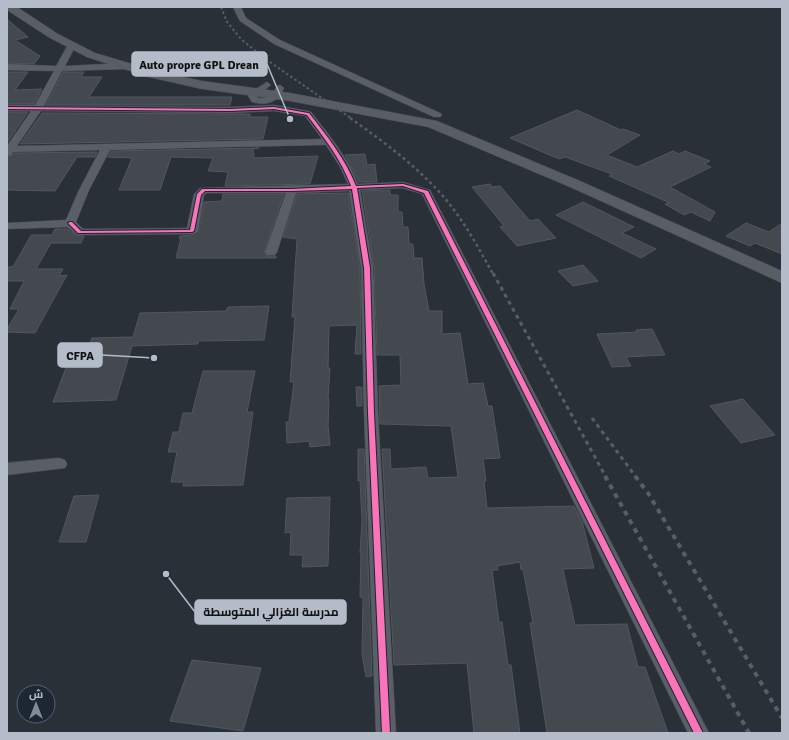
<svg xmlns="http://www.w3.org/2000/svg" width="789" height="740" viewBox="0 0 789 740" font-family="Signika,Cairo,sans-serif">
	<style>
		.building { fill: #444950; stroke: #52575f }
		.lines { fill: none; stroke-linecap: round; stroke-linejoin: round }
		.minor-casing { stroke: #484c53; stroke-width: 1 }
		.secondary-casing { stroke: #484c53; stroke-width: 1 }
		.minor { fill: #5a5e66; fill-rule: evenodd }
		.secondary { fill: #595d64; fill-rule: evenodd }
		.rail-far3 { stroke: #595d64; stroke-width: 2; stroke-dasharray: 2.5 2.5; stroke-linecap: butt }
		.rail-far2 { stroke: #595d64; stroke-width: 2.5; stroke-dasharray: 3 3; stroke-linecap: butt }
		.rail-far1 { stroke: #595d64; stroke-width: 3; stroke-dasharray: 4 4; stroke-linecap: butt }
		.rail { stroke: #595d64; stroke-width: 4; stroke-dasharray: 5 5; stroke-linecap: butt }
		.cycleway-casing { stroke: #1d2633; stroke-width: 2 }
		.cycleway { fill: #fb73b8; fill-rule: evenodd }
		.leader { fill: none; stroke: #b4bcc9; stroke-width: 1.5 }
		.callout-dot { fill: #b4bcc9; stroke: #1d2633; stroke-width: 1.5 }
		.callout { fill: #b4bcc9; stroke: #b4bcc9; stroke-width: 1.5 }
		.callout-label { font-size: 12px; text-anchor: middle; font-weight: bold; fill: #111 }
	</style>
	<rect width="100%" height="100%" fill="#2a3038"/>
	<path class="building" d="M 7,19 L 28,37 L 15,40 L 40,56 L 34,64 L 7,63 Z
		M 7,72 L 28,72 L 15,90 L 42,89 L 34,104 L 7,104 Z
		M 63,72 L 84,72 L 81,77 L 102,77 L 89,97 L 232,97 L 230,105 L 46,105 Z
		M 577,110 L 621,130 L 623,129 L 640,135 L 607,155 L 637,167 L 673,151 L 679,154 L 685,151 L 710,161 L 704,164 L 711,167 L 670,187 L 715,212 L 710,221 L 691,212 L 684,215 L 665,204 L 670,203 L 609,176 L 612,174 L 565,157 L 559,159 L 510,138 Z
		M 7,112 L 28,112 L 7,143 Z
		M 42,113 L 250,114 L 250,117 L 268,117 L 263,139 L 20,144 Z
		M 259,148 L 253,149 L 254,158 L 318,156 L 310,184 L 225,186 L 228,172 L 208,171 L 213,158 L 171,157 L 160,190 L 119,190 L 132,158 L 108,157 L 111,151 Z
		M 97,152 L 95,157 L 77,157 L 55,191 L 7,190 L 7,157 L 11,156 L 14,153 Z
		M 365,154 L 367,165 L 375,164 L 377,182 L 359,182 L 345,155 Z
		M 490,184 L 492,187 L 500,186 L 530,221 L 538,219 L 556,238 L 517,246 L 500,227 L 504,226 L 472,187 Z
		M 390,190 L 390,195 L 398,195 L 398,212 L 402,212 L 403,227 L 408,227 L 409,244 L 413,244 L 414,258 L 422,258 L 424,284 L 429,311 L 442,311 L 442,334 L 460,333 L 468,384 L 483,383 L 488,406 L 492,406 L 500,458 L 483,459 L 486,481 L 484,481 L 487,508 L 574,506 L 582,521 L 594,568 L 563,569 L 575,625 L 627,624 L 638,667 L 645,667 L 668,733 L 547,733 L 530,623 L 533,623 L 523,569 L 521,570 L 520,562 L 497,566 L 498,570 L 492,570 L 499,622 L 502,622 L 508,665 L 511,665 L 520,733 L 474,733 L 467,663 L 394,665 L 382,449 L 390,449 L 391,469 L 426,467 L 428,478 L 458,477 L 451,426 L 380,424 L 379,386 L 401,385 L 400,355 L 377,355 L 374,268 L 362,191 Z
		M 348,193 L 360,268 L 361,354 L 355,354 L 357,325 L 329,326 L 328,368 L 330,368 L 328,399 L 329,399 L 328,425 L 330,445 L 310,447 L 309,441 L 287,443 L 286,422 L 289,422 L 294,382 L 290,382 L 295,317 L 292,317 L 297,239 L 283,237 L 297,194 Z
		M 223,194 L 284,194 L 264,252 L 267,256 L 276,256 L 276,258 L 176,258 L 181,238 L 179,238 L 180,236 L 192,235 L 199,231 L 204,202 L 222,201 Z
		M 583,202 L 634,227 L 622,233 L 656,249 L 641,258 L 556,215 Z
		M 746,223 L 769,232 L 782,223 L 782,254 L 755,243 L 750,246 L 726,236 Z
		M 55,229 L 67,229 L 76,235 L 84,236 L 81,243 L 51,243 L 36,269 L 63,269 L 59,276 L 67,275 L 35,333 L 7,332 L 7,329 L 19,309 L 10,309 L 24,281 L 7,281 L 7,267 L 13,267 L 31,235 L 52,235 Z
		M 583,265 L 598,281 L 573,286 L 558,271 Z
		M 269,306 L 264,340 L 198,341 L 198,344 L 132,346 L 116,400 L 53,402 L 70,357 L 85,357 L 92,338 L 133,337 L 140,313 L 226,311 L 228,307 Z
		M 652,329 L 665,355 L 626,357 L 631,366 L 612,367 L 597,334 L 637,332 L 636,330 Z
		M 203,371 L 255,371 L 247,412 L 253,412 L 243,485 L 183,486 L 184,482 L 171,482 L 177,452 L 168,452 L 173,432 L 179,432 L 183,413 L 192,413 Z
		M 356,387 L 362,387 L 362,406 L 357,406 Z
		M 743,399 L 775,435 L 741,443 L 710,406 Z
		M 358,449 L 364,449 L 372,676 L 366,677 L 362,654 L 363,597 L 360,597 L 361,553 L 360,553 L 362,521 L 360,480 L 358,481 Z
		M 99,495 L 86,542 L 59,542 L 74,496 Z
		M 330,497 L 328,566 L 302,567 L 303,555 L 290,555 L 291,532 L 285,533 L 287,498 Z
		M 192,660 L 261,668 L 243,731 L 170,721 Z"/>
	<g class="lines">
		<g class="minor-casing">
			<path id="minor" d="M 233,7 L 241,7 L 246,18 L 280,40 L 440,113 L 442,115 L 440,117 L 434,117 L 274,44 L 240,21 Z
				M 69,43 L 75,43 L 76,45 L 65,66 L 125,63 L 129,66 L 125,69 L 62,71 L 44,106 L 231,107 L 274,105 L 308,111 L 311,112 C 329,135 347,156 358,184 L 403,182 L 430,190 L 709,733 L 688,733 L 422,194 L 402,188 L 360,190 L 373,268 L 378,413 L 396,733 L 376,733 L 364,413 L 361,268 L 349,191 L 296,193 L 277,252 L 275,255 L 267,255 L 265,252 L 286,193 L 207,193 L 204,195 L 198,231 L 196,233 L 192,234 L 80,235 L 76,234 L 67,227 L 7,229 L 7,223 L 66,220 L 79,190 L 100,150 L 13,152 L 11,155 L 7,156 L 7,146 L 31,111 L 7,111 L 7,105 L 35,105 L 54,71 L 7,70 L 7,64 L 56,66 ZM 41,111 L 231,113 L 274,111 L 305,116 L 322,139 L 17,146 ZM 326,145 L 340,167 L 348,184 L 200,188 L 194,194 L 187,228 L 83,229 L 76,222 L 89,190 L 110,150 Z
				M 267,82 L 271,85 L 257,96 L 258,98 C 269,99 272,95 277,86 L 280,85 L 284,88 C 278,103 266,106 252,102 L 248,96 L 249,94 Z
				M 59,458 L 65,460 L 67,464 L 65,468 L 7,475 L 7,463 Z"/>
		</g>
		<g class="secondary-casing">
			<path id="secondary" d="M 7,7 L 17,7 L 58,34 L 95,53 L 156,71 L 202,81 L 290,93 L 437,121 L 580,181 L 782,271 L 782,283 L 570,187 L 428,127 L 290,101 L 202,89 L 149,77 L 87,57 L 50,38 L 7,10 Z"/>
		</g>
		<use href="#minor" class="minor"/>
		<use href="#secondary" class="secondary"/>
		<path class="rail-far3" d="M 221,7 L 227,22 L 241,39 L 264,58 L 352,119"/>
		<path class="rail-far2" d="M 350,118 C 383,141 415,165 442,195 C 463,219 478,247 493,274"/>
		<path class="rail-far1" d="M 493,273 L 606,477
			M 592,418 L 636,477"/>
		<path class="rail" d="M 605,476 L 749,733
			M 635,476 L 648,493 L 782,718"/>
		<g class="cycleway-casing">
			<path id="cycleway" d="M 7,107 L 231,109 L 274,107 L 308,113 L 309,113 C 327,136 345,158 356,186 L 403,184 L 428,191 L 703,733 L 694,733 L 424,193 L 403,186 L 357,188 L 370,268 L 374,413 L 390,733 L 382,733 L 368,413 L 364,268 L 352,189 L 292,191 L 205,191 L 201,195 L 194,231 L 192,232 L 80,233 L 78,233 L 68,223 L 70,222 L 72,222 L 81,231 L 190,230 L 197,194 L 202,189 L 292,189 L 351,186 C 341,159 324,138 307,115 L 274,109 L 231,111 L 7,109 Z"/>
		</g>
		<use href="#cycleway" class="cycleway"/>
	</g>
	<path class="leader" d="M290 119L267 64M154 358L102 355M166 574L195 612"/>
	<g class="callout-dot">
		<circle cx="290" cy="119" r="4"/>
		<circle cx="154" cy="358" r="4"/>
		<circle cx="166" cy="574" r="4"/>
	</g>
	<g class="callout">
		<rect x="132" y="52" width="135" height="24" rx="4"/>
		<rect x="58" y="343" width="44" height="24" rx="4"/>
		<rect x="195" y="600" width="151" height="24" rx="4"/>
	</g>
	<g class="callout-label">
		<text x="199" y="69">Auto propre GPL Drean</text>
		<text x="80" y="360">CFPA</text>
		<text x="271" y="616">مدرسة الغزالي المتوسطة</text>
	</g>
	<rect width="789" height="740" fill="none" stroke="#b4bcc9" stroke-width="16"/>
	<g transform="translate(36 704)"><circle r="19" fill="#1d2633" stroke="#59626f"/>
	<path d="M0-3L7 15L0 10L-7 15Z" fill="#848b96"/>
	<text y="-6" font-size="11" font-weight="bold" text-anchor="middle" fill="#b4bcc9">ش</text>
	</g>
</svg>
